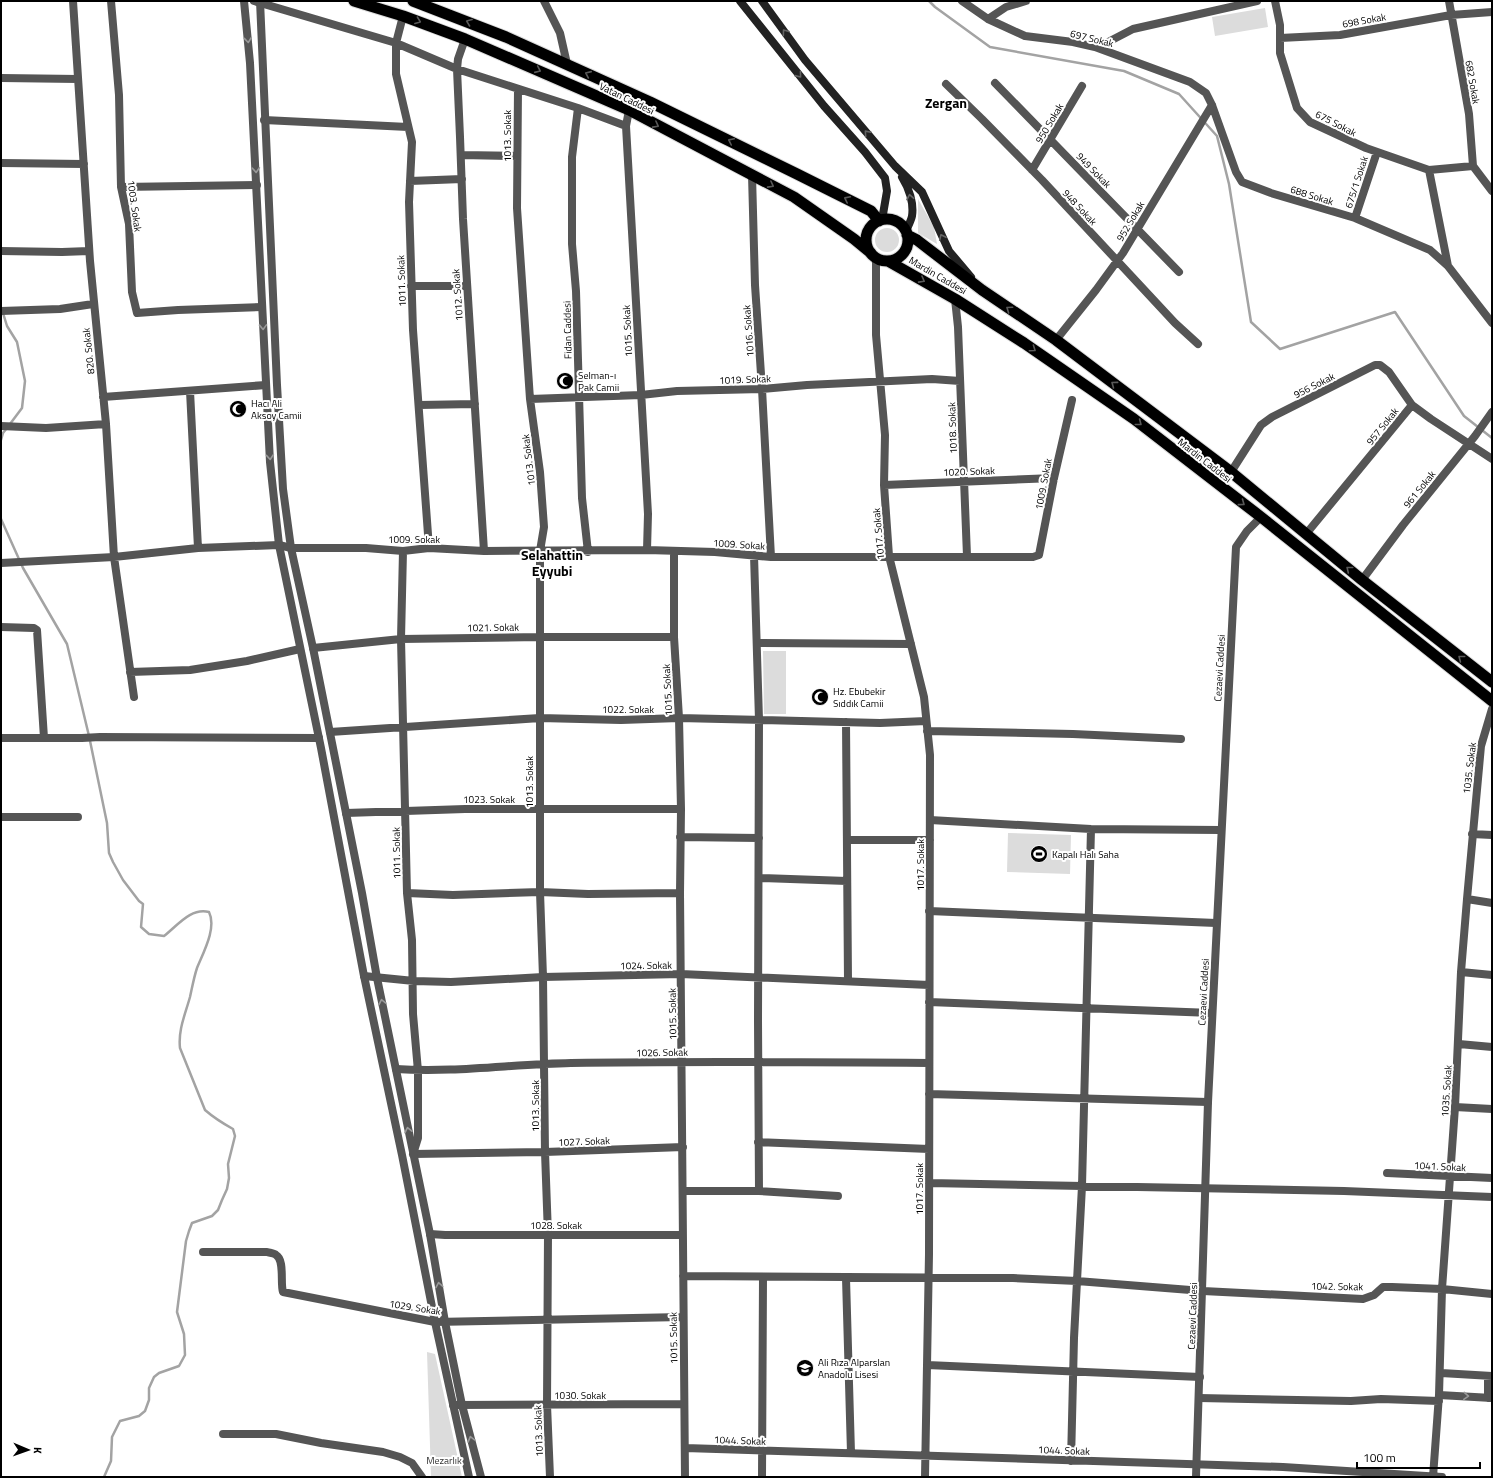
<svg xmlns="http://www.w3.org/2000/svg" width="1493" height="1478" viewBox="0 0 1493 1478" font-family="'Titillium Web',sans-serif">
	<style>
		.green { fill: #dcdcdc }
		.lines { fill: none; stroke-linecap: round; stroke-linejoin: round }
		.stream { stroke: #a3a3a3; stroke-width: 2.5 }
		.trunk-casing { stroke: #dbdbdb; stroke-width: 13 }
		.minor { stroke: #555; stroke-width: 8 }
		.tertiary { stroke: #555; stroke-width: 8 }
		.secondary { stroke: #222; stroke-width: 8 }
		.trunk { stroke: #000; stroke-width: 11 }
		.oneway { stroke: #595959 }
		.oneway2 { stroke: #646464 }
		.oneway3 { stroke: #999 }
		.labels { text-anchor: middle; stroke-width: 4; stroke-linejoin: round; paint-order: stroke }
		.street-label { font-size: 10px; fill: #000; stroke: #fff }
		.poi-label { font-size: 10px; fill: #000; stroke: #fff; text-anchor: start }
		.park-label { font-size: 10px; fill: #333; stroke: #fff }
		.district-label { font-size: 14px; font-weight: bold; fill: #000; stroke: #fff }
	</style>
	<rect width="100%" height="100%" fill="#fff"/>
	<path class="green" d="M 1265,8 L 1268,27 L 1215,36 L 1212,17 Z
		M 918,199 L 934,227 L 937,244 L 918,233 Z
		M875 240a12 12 0 1 1 24 0a12 12 0 1 1-24 0Z
		M 763,651 L 786,651 L 786,714 L 764,714 Z
		M 1008,833 L 1071,835 L 1070,874 L 1007,872 Z
		M 427,1352 L 435,1354 L 462,1477 L 431,1477 Z"/>
	<g class="lines">
		<path class="stream" d="M 929,1 L 935,7 L 990,47 L 1124,71 L 1179,94 L 1217,136 L 1229,184 L 1251,322 L 1280,349 L 1395,312 L 1464,416 L 1492,438
			M 3,313 L 7,326 L 17,342 L 25,381 L 22,408 L 10,424
			M 1,440 L 3,433 L 7,428
			M 1,519 L 23,568 L 67,644 L 89,736 L 107,823 L 109,853 L 113,862 L 123,880 L 139,901 L 143,904 L 141,927 L 149,934 L 164,936 C 177,926 191,907 209,912 C 217,928 203,953 197,968 C 194,977 192,988 190,997 C 185,1015 178,1030 180,1048 L 205,1110 C 213,1117 224,1124 233,1129 L 235,1136 L 228,1164 L 229,1178 L 227,1189 L 222,1200 L 218,1210 L 212,1216 L 192,1223 L 189,1231 L 186,1241 L 177,1312 L 184,1334 L 185,1355 L 179,1366 L 159,1373 L 154,1377 L 149,1388 L 149,1400 L 145,1411 L 139,1416 L 120,1421 L 112,1437 L 111,1461 L 104,1477"/>
		<g class="trunk-casing">
			<path id="trunk" d="M 354,1 L 403,16 L 465,39 L 629,110 L 794,197 L 854,239 L 871,253
				M 413,1 L 506,37 L 650,102 L 797,174 L 871,211 L 879,221
				M866 240a21 21 0 1 1 42 0a21 21 0 1 1-42 0Z
				M 907,235 L 917,240 L 982,290 L 1056,340 L 1231,472 L 1362,580 L 1492,682
				M 888,261 L 955,299 L 1024,343 L 1134,419 L 1261,517 L 1492,701"/>
		</g>
		<path class="minor" d="M 73,1 L 90,261 L 106,424 L 114,557 L 134,697
			M 111,1 L 119,95 L 121,187 L 129,224 L 132,292 L 137,313 L 178,310 L 262,307
			M 254,1 L 396,43 L 457,69 L 578,108 L 626,126
			M 544,1 L 560,33 L 567,64
			M 962,1 L 988,19 L 1025,36 L 1073,42 L 1095,47 L 1190,82 L 1206,93 L 1212,105 L 1236,172 L 1242,182 L 1271,193 L 1355,218 L 1430,250 L 1448,266
			M 1275,1 L 1280,25 L 1280,53 L 1297,108 L 1310,122 L 1366,148 L 1429,170 L 1473,166
			M 1449,1 L 1469,114 L 1473,166
			M 403,16 L 396,43 L 396,74 L 412,142 L 409,202 L 413,330 L 429,548
			M 988,19 L 1006,7 L 1026,1
			M 1280,38 L 1340,35 L 1451,15 L 1492,12
			M 465,39 L 458,59 L 457,69 L 460,137 L 463,219 L 484,551
			M 1100,48 L 1110,41 L 1133,29 L 1257,1
			M 1,78 L 78,79
			M 995,83 L 1179,272
			M 946,84 L 982,119 L 1042,180 L 1175,323 L 1198,344
			M 518,89 L 517,208 L 530,399 L 540,472 L 544,527 L 540,551 L 540,892 L 543,977 L 545,1152 L 548,1235 L 547,1405 L 550,1477
			M 578,108 L 572,157 L 572,244 L 576,291 L 582,498 L 588,552
			M 629,110 L 626,126 L 648,514 L 647,550
			M 264,120 L 408,127
			M 461,155 L 517,156
			M 1,163 L 84,164
			M 1473,166 L 1492,191
			M 1032,170 L 1082,86
			M 1429,170 L 1448,266 L 1492,323
			M 752,175 L 755,285 L 762,389 L 771,557
			M 410,181 L 462,179
			M 121,187 L 257,185
			M 1355,218 L 1377,152
			M 1,251 L 62,252 L 89,251
			M 876,258 L 876,335 L 885,435 L 884,485 L 889,556 L 924,697 L 930,755 L 929,1254 L 925,1477
			M 411,286 L 467,286
			M 955,299 L 958,327 L 967,556
			M 1,311 L 60,309 L 93,304
			M 1056,340 L 1096,290 L 1123,253 L 1212,105
			M 190,391 L 198,548
			M 103,397 L 266,385
			M 530,399 L 641,395 L 677,391 L 762,389 L 807,385 L 932,379 L 960,381
			M 419,405 L 475,404
			M 1,426 L 46,428 L 106,424
			M 1231,472 L 1261,425 L 1272,417 L 1375,365 L 1380,365 L 1389,372 L 1412,405 L 1431,419 L 1492,459
			M 884,485 L 1054,478
			M 1306,534 L 1412,405
			M 403,551 L 401,639 L 407,893 L 412,940 L 413,1014 L 418,1071 L 418,1138 L 413,1154 L 545,1152 L 683,1147
			M 674,551 L 674,637 L 679,718 L 681,809 L 680,893 L 685,1477
			M 754,555 L 759,720 L 758,1021 L 759,1191
			M 1,563 L 114,557 L 198,548 L 279,545 L 291,548 L 366,548 L 403,551 L 429,548 L 484,551 L 647,550 L 715,552 L 771,557 L 1033,557 L 1039,555 L 1054,478 L 1072,400
			M 1362,580 L 1403,525 L 1475,436 L 1492,412
			M 1,627 L 34,628 L 37,630 L 44,738
			M 757,643 L 911,644
			M 313,648 L 401,639 L 540,637 L 674,637
			M 130,672 L 190,670 L 247,661 L 300,649
			M 846,722 L 848,981
			M 927,731 L 1073,734 L 1181,739
			M 330,732 L 540,718 L 621,720 L 679,718 L 880,723 L 926,721
			M 1,738 L 82,738 L 100,737 L 319,738
			M 346,813 L 465,809 L 681,809
			M 1,817 L 78,817
			M 930,820 L 1091,829 L 1221,830
			M 1472,834 L 1492,835
			M 680,837 L 759,838
			M 847,840 L 930,840
			M 759,878 L 847,881
			M 407,893 L 453,895 L 540,892 L 588,894 L 680,893
			M 1467,899 L 1492,903
			M 929,911 L 1216,923
			M 1461,972 L 1492,975
			M 364,976 L 414,981 L 451,982 L 543,977 L 681,974 L 929,985
			M 929,1002 L 1212,1013
			M 1459,1044 L 1492,1047
			M 396,1069 C 454,1073 513,1064 571,1063 C 691,1061 810,1062 929,1063
			M 929,1094 L 1208,1102
			M 1455,1107 L 1492,1109
			M 758,1142 L 929,1149
			M 1387,1173 L 1492,1178
			M 929,1183 L 1344,1191 L 1492,1197
			M 683,1191 L 759,1191 L 838,1196
			M 430,1234 L 445,1235 L 682,1235
			M 203,1252 L 267,1252 C 270,1253 274,1253 276,1255 C 285,1260 280,1283 283,1292 L 435,1322 L 683,1317
			M 683,1276 L 1013,1278 L 1077,1281 L 1203,1291 L 1363,1299 L 1374,1295 L 1383,1287 L 1392,1287 L 1442,1289 L 1492,1294
			M 846,1278 L 851,1453
			M 927,1365 L 1200,1377
			M 1441,1373 L 1492,1376
			M 1439,1395 L 1492,1398
			M 1199,1398 L 1351,1401 L 1381,1399 L 1439,1401
			M 1488,1398 L 1488,1376
			M 453,1405 L 684,1404
			M 223,1434 L 276,1434 L 321,1443 L 383,1452 L 400,1457 L 412,1463 L 422,1477
			M 685,1448 L 1283,1467 L 1442,1477
			M 1071,1461 L 1074,1338 L 1082,1186 L 1091,829
			M 762,1477 L 763,1277
			M 1433,1477 L 1439,1395 L 1442,1289 L 1455,1107 L 1461,972 L 1467,899 L 1481,746 L 1492,709"/>
		<path class="tertiary" d="M 244,1 L 250,63 L 270,462 L 279,545 L 321,748 L 364,976 L 402,1155 L 435,1322 L 469,1477
			M 260,1 L 277,385 L 283,489 L 291,548 L 313,648 L 362,893 L 377,978 L 430,1234 L 445,1322 L 462,1405 L 481,1477
			M 1196,1477 L 1208,1102 L 1236,547 L 1247,531 L 1261,517"/>
		<path class="secondary" d="M 740,1 L 824,106 L 865,152 L 885,178 L 887,191 L 882,220
			M 762,1 L 805,60 L 895,166 L 922,192 L 949,251 L 971,277
			M 902,177 C 909,188 914,203 912,216 C 911,221 908,226 906,231"/>
		<use href="#trunk" class="trunk"/>
	</g>
	<defs><path id="oneway-chevron" d="M-2-3.5L2.5 0L-2 3.5" fill="none" stroke-width="1.6" stroke-linecap="round" stroke-linejoin="round"/></defs>
	<g class="oneway">
		<use href="#oneway-chevron" transform="translate(418 21) rotate(21)"/>
		<use href="#oneway-chevron" transform="translate(469 22) rotate(-159)"/>
		<use href="#oneway-chevron" transform="translate(538 70) rotate(24)"/>
		<use href="#oneway-chevron" transform="translate(588 74) rotate(-156)"/>
		<use href="#oneway-chevron" transform="translate(656 125) rotate(28)"/>
		<use href="#oneway-chevron" transform="translate(731 141) rotate(-154)"/>
		<use href="#oneway-chevron" transform="translate(771 185) rotate(28)"/>
		<use href="#oneway-chevron" transform="translate(847 199) rotate(-153)"/>
		<use href="#oneway-chevron" transform="translate(922 280) rotate(29)"/>
		<use href="#oneway-chevron" transform="translate(1009 309) rotate(-145)"/>
		<use href="#oneway-chevron" transform="translate(1033 349) rotate(35)"/>
		<use href="#oneway-chevron" transform="translate(1114 384) rotate(-143)"/>
		<use href="#oneway-chevron" transform="translate(1139 423) rotate(38)"/>
		<use href="#oneway-chevron" transform="translate(1242 503) rotate(36)"/>
		<use href="#oneway-chevron" transform="translate(1349 569) rotate(-141)"/>
		<use href="#oneway-chevron" transform="translate(1461 658) rotate(-142)"/>
	</g>
	<g class="oneway2">
		<use href="#oneway-chevron" transform="translate(785 32) rotate(-126)"/>
		<use href="#oneway-chevron" transform="translate(799 75) rotate(51)"/>
		<use href="#oneway-chevron" transform="translate(867 133) rotate(-131)"/>
		<use href="#oneway-chevron" transform="translate(910 197) rotate(-101)"/>
		<use href="#oneway-chevron" transform="translate(942 237) rotate(-115)"/>
	</g>
	<g class="oneway3">
		<use href="#oneway-chevron" transform="translate(248 40) rotate(84)"/>
		<use href="#oneway-chevron" transform="translate(256 170) rotate(87)"/>
		<use href="#oneway-chevron" transform="translate(263 327) rotate(88)"/>
		<use href="#oneway-chevron" transform="translate(270 457) rotate(86)"/>
		<use href="#oneway-chevron" transform="translate(382 1002) rotate(-102)"/>
		<use href="#oneway-chevron" transform="translate(408 1130) rotate(-102)"/>
		<use href="#oneway-chevron" transform="translate(439 1285) rotate(-100)"/>
		<use href="#oneway-chevron" transform="translate(1466 1396) rotate(3)"/>
		<use href="#oneway-chevron" transform="translate(471 1439) rotate(-105)"/>
	</g>
	<defs>
		<g id="mosque-disc" transform="scale(0.9)"><circle r="9.5" fill="#000" stroke="#fff"/><path d="M3.5-4.9A6 6 0 1 0 3.5 4.9A5 5 0 1 1 3.5-4.9Z" fill="#fff"/></g>
		<g id="stadium-disc" transform="scale(0.9)"><circle r="9.5" fill="#000" stroke="#fff"/><path d="M0-5a6.5 5 0 1 0 0 10a6.5 5 0 1 0 0-10ZM-3.5-1.8h7v3.6h-7Z" fill="#fff"/></g>
		<g id="school-disc" transform="scale(0.9)"><circle r="9.5" fill="#000" stroke="#fff"/><path d="M0-5L7-2L0 1L-7-2ZM-4 1L0 2.5L4 1V4Q0 6-4 4Z" fill="#fff"/></g>
	</defs>
	<g fill-rule="evenodd">
		<use href="#mosque-disc" x="565" y="381"/>
		<use href="#mosque-disc" x="238" y="409"/>
		<use href="#mosque-disc" x="820" y="697"/>
		<use href="#stadium-disc" x="1039" y="854"/>
		<use href="#school-disc" x="805" y="1368"/>
	</g>
	<g class="labels">
		<g class="street-label">
			<text transform="translate(1364 20) rotate(-10)" y="4">698 Sokak</text>
			<text transform="translate(1092 38) rotate(14)" y="4">697 Sokak</text>
			<text transform="translate(1473 82) rotate(80)" y="4">682 Sokak</text>
			<text transform="translate(627 98) rotate(26)" y="4">Vatan Caddesi</text>
			<text transform="translate(1049 123) rotate(-59)" y="4">950 Sokak</text>
			<text transform="translate(1336 123) rotate(27)" y="4">675 Sokak</text>
			<text transform="translate(507 136) rotate(-90)" y="4">1013. Sokak</text>
			<text transform="translate(1094 170) rotate(46)" y="4">949 Sokak</text>
			<text transform="translate(1356 182) rotate(-72)" y="4">675/1 Sokak</text>
			<text transform="translate(1312 195) rotate(17)" y="4">688 Sokak</text>
			<text transform="translate(135 206) rotate(82)" y="4">1003. Sokak</text>
			<text transform="translate(1080 207) rotate(47)" y="4">948 Sokak</text>
			<text transform="translate(1130 221) rotate(-59)" y="4">952 Sokak</text>
			<text transform="translate(938 275) rotate(30)" y="4">Mardin Caddesi</text>
			<text transform="translate(401 281) rotate(-92)" y="4">1011. Sokak</text>
			<text transform="translate(457 295) rotate(-94)" y="4">1012. Sokak</text>
			<text transform="translate(567 330) rotate(-91)" y="4">Fidan Caddesi</text>
			<text transform="translate(627 331) rotate(-93)" y="4">1015. Sokak</text>
			<text transform="translate(748 331) rotate(-94)" y="4">1016. Sokak</text>
			<text transform="translate(88 351) rotate(-96)" y="4">820. Sokak</text>
			<text transform="translate(745 379) rotate(-2)" y="4">1019. Sokak</text>
			<text transform="translate(1314 385) rotate(-27)" y="4">956 Sokak</text>
			<text transform="translate(1382 426) rotate(-51)" y="4">957 Sokak</text>
			<text transform="translate(952 428) rotate(-92)" y="4">1018. Sokak</text>
			<text transform="translate(528 460) rotate(-97)" y="4">1013. Sokak</text>
			<text transform="translate(1205 460) rotate(38)" y="4">Mardin Caddesi</text>
			<text transform="translate(969 471) rotate(-2)" y="4">1020. Sokak</text>
			<text transform="translate(1043 484) rotate(-79)" y="4">1009. Sokak</text>
			<text transform="translate(1419 489) rotate(-51)" y="4">961 Sokak</text>
			<text transform="translate(878 534) rotate(-95)" y="4">1017. Sokak</text>
			<text x="414" y="543">1009. Sokak</text>
			<text transform="translate(739 544) rotate(4)" y="4">1009. Sokak</text>
			<text transform="translate(493 627) rotate(-1)" y="4">1021. Sokak</text>
			<text transform="translate(1219 668) rotate(-87)" y="4">Cezaevi Caddesi</text>
			<text transform="translate(667 690) rotate(-93)" y="4">1015. Sokak</text>
			<text x="628" y="713">1022. Sokak</text>
			<text transform="translate(1469 768) rotate(-83)" y="4">1035. Sokak</text>
			<text transform="translate(529 782) rotate(-90)" y="4">1013. Sokak</text>
			<text x="489" y="803">1023. Sokak</text>
			<text transform="translate(396 853) rotate(-91)" y="4">1011. Sokak</text>
			<text transform="translate(920 865) rotate(-90)" y="4">1017. Sokak</text>
			<text transform="translate(646 965) rotate(-1)" y="4">1024. Sokak</text>
			<text transform="translate(1203 992) rotate(-87)" y="4">Cezaevi Caddesi</text>
			<text transform="translate(672 1014) rotate(-91)" y="4">1015. Sokak</text>
			<text transform="translate(662 1052) rotate(-1)" y="4">1026. Sokak</text>
			<text transform="translate(1446 1091) rotate(-86)" y="4">1035. Sokak</text>
			<text transform="translate(535 1106) rotate(-90)" y="4">1013. Sokak</text>
			<text transform="translate(584 1141) rotate(-2)" y="4">1027. Sokak</text>
			<text transform="translate(1440 1166) rotate(3)" y="4">1041. Sokak</text>
			<text transform="translate(919 1189) rotate(-90)" y="4">1017. Sokak</text>
			<text x="556" y="1229">1028. Sokak</text>
			<text transform="translate(1337 1286) rotate(1)" y="4">1042. Sokak</text>
			<text transform="translate(415 1307) rotate(9)" y="4">1029. Sokak</text>
			<text transform="translate(1192 1316) rotate(-88)" y="4">Cezaevi Caddesi</text>
			<text transform="translate(673 1338) rotate(-91)" y="4">1015. Sokak</text>
			<text x="580" y="1399">1030. Sokak</text>
			<text transform="translate(538 1431) rotate(-92)" y="4">1013. Sokak</text>
			<text transform="translate(740 1440) rotate(2)" y="4">1044. Sokak</text>
			<text transform="translate(1064 1450) rotate(2)" y="4">1044. Sokak</text>
		</g>
		<g class="poi-label">
			<text x="578" y="379">Selman-ı<tspan x="578" dy="12">Pak Camii</tspan></text>
			<text x="251" y="407">Hacı Ali<tspan x="251" dy="12">Aksoy Camii</tspan></text>
			<text x="833" y="695">Hz. Ebubekir<tspan x="833" dy="12">Sıddık Camii</tspan></text>
			<text x="1052" y="858">Kapalı Halı Saha</text>
			<text x="818" y="1366">Ali Rıza Alparslan<tspan x="818" dy="12">Anadolu Lisesi</tspan></text>
		</g>
		<g class="park-label">
			<text x="444" y="1464">Mezarlık</text>
		</g>
		<g class="district-label">
			<text x="946" y="108">Zergan</text>
			<text x="552" y="560">Selahattin<tspan x="552" dy="16">Eyyubi</tspan></text>
		</g>
	</g>
	<rect width="1493" height="1478" fill="none" stroke="#000000" stroke-width="4"/>
	<g transform="translate(28 1450) rotate(92)" stroke="#ffffff" stroke-width="3" paint-order="stroke">
	<path d="M0-3L7 15L0 10L-7 15Z" fill="#000000"/>
	<text y="-6" font-size="11" font-weight="bold" text-anchor="middle" fill="#000000">K</text>
	</g>
	<path d="M1357 1462v6h123v-6" fill="none" stroke="#000000" stroke-width="2"/>
	<text x="1363" y="1462" font-size="12" fill="#000000" stroke="#ffffff" stroke-width="3" paint-order="stroke">100 m</text>
</svg>
